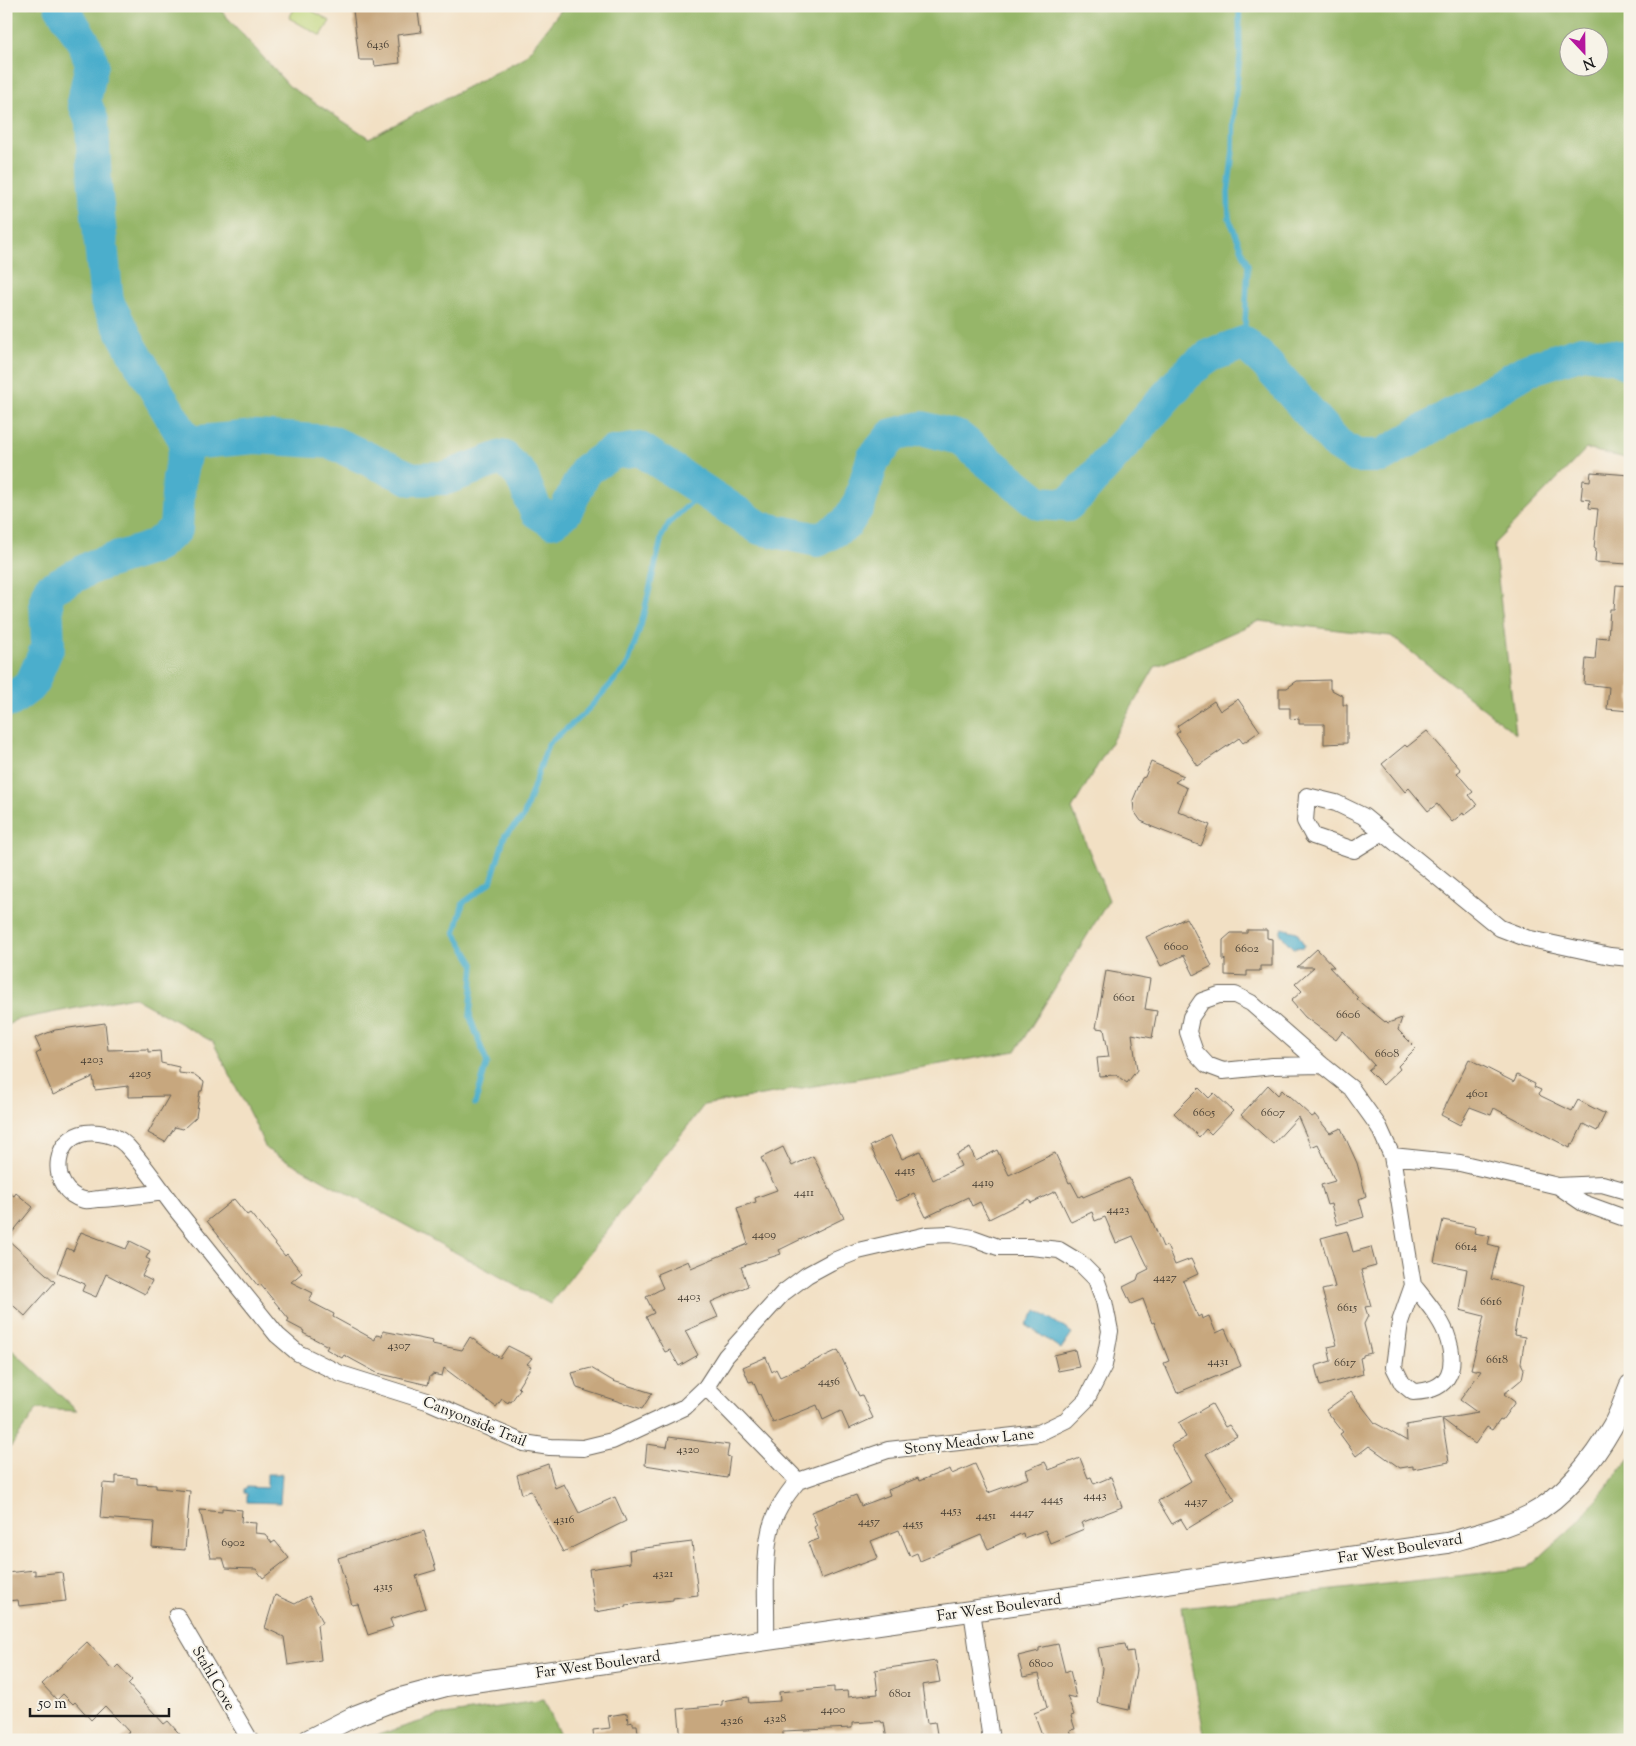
<svg xmlns="http://www.w3.org/2000/svg" width="1636" height="1746" viewBox="0 0 1636 1746" font-family="'Sorts Mill Goudy',serif">
	<style>
		.green { fill: #bed579; stroke: #6d784a }
		.forest { fill: #96b669; stroke: #596942; fill-rule: evenodd }
		.water { fill: #4caecc; stroke: #346574 }
		.lines { fill: none; stroke-linecap: round; stroke-linejoin: round }
		.stream { stroke: #4caecc; stroke-width: 5.5 }
		.river { stroke: #4caecc; stroke-width: 34 }
		.building { fill: #c7a77e }
		.minor-casing { stroke: #676157; stroke-width: 18 }
		.tertiary-casing { stroke: #676157; stroke-width: 22 }
		.minor { stroke: #fff; stroke-width: 16 }
		.tertiary { stroke: #fff; stroke-width: 20 }
		.labels { text-anchor: middle; stroke-width: 4; stroke-linejoin: round; paint-order: stroke }
		.number-label { font-size: 12px; fill: #473f34 }
		.street-label { font-size: 15px; fill: #1c1c1c; stroke: #f7f3e8 }
	</style>
	<rect width="100%" height="100%" fill="#f7f3e8"/>
	<filter id="ink" filterUnits="userSpaceOnUse"><feTurbulence type="fractalNoise" baseFrequency=".02" numOctaves="2"/><feDisplacementMap in="SourceGraphic" scale="10" xChannelSelector="R" yChannelSelector="G"/><feConvolveMatrix kernelMatrix="1 2 1 2 8 2 1 2 1" color-interpolation-filters="sRGB"/></filter>
	<filter id="wash" filterUnits="userSpaceOnUse"><feTurbulence type="fractalNoise" baseFrequency=".0096" numOctaves="4" result="noise"/><feDisplacementMap in="SourceGraphic" scale="20" xChannelSelector="R" yChannelSelector="G"/><feGaussianBlur stdDeviation="1.12" result="paint"/><feColorMatrix in="noise" values="0 0 0 0 0 0 0 0 0 0 0 0 0 0 0 0 0 1.4 0 .05"/><feComposite in="paint" operator="in"/></filter>
	<g filter="url(#wash)">
		<rect width="100%" height="100%" fill="#f2e0c4"/>
		<path class="green" d="M 296,6 L 304,6 L 330,21 L 321,36 L 289,18 Z"/>
		<path class="forest" d="M 6,6 L 217,6 L 289,86 L 369,138 L 525,57 L 564,6 L 1630,6 L 1630,459 L 1586,449 L 1494,544 L 1516,734 L 1391,636 L 1259,621 L 1155,667 L 1072,809 L 1109,900 L 1016,1051 L 704,1105 L 550,1304 L 266,1149 L 255,1124 L 213,1042 L 133,997 L 15,1020 L 6,1027 ZM 1568,38 L 1598,38 L 1598,68 L 1568,68 Z
			M 6,1344 L 77,1411 L 37,1409 L 6,1454 Z
			M 1630,1458 L 1630,1740 L 1205,1740 L 1182,1607 L 1528,1568 L 1579,1521 Z
			M 544,1700 L 562,1740 L 362,1740 L 438,1716 Z"/>
		<path class="water" d="M 1282,928 L 1297,932 L 1304,945 L 1303,947 L 1293,948 L 1287,942 L 1280,933 Z
			M 1037,1310 L 1072,1333 L 1061,1349 L 1026,1325 Z
			M 267,1474 L 282,1474 L 280,1503 L 247,1502 L 247,1494 L 244,1493 L 244,1489 L 247,1487 L 267,1488 Z"/>
		<g class="lines">
			<path class="stream" d="M 1239,6 L 1240,56 L 1234,108 L 1233,150 L 1228,193 L 1229,218 L 1248,265 L 1244,343
				M 475,1104 L 487,1063 L 470,1017 L 474,964 L 455,933 L 463,903 L 491,882 L 505,835 L 523,818 L 548,744 L 584,714 L 627,666 L 641,625 L 662,536 L 669,523 L 703,491"/>
			<path class="river" d="M 61,6 L 84,43 L 92,63 L 84,101 L 92,121 L 95,186 L 107,302 L 132,349 L 187,443
				M 6,701 L 11,700 L 31,685 L 48,646 L 46,600 L 50,589 L 94,566 L 154,547 L 176,529 L 179,478 L 187,443 L 256,437 L 331,442 L 412,479 L 446,478 L 503,457 L 521,475 L 536,511 L 552,521 L 565,512 L 586,470 L 612,453 L 640,449 L 760,528 L 818,540 L 846,524 L 859,504 L 873,459 L 893,435 L 922,428 L 959,438 L 1039,503 L 1067,505 L 1081,492 L 1191,369 L 1211,355 L 1244,343 L 1266,363 L 1337,444 L 1356,456 L 1382,456 L 1529,369 L 1582,352 L 1618,357 L 1630,365"/>
		</g>
		<g id="blocks">
			<path class="building" d="M 384,6 L 417,6 L 421,32 L 397,35 L 400,63 L 375,66 L 374,60 L 359,60 L 353,10 Z
				M 1591,472 L 1630,475 L 1630,544 L 1628,564 L 1595,562 L 1596,548 L 1594,548 L 1598,509 L 1589,508 L 1590,500 L 1581,499 L 1583,480 L 1590,481 Z
				M 1616,585 L 1630,586 L 1630,711 L 1607,709 L 1609,687 L 1584,684 L 1586,659 L 1595,660 L 1597,637 L 1608,638 L 1610,609 L 1614,609 Z
				M 1330,680 L 1330,689 L 1343,696 L 1343,705 L 1347,705 L 1347,743 L 1324,744 L 1324,724 L 1299,724 L 1299,718 L 1290,719 L 1290,708 L 1279,708 L 1279,688 L 1287,688 L 1297,681 Z
				M 1238,699 L 1260,731 L 1243,743 L 1239,738 L 1198,766 L 1176,734 L 1180,731 L 1177,726 L 1214,701 L 1220,711 Z
				M 1427,731 L 1461,770 L 1457,773 L 1473,792 L 1469,795 L 1477,805 L 1464,815 L 1463,813 L 1452,822 L 1437,804 L 1428,811 L 1409,788 L 1405,792 L 1382,764 L 1405,745 L 1407,747 Z
				M 1151,762 L 1184,776 L 1175,782 L 1187,788 L 1178,811 L 1210,825 L 1201,846 L 1150,826 L 1150,825 L 1141,821 L 1134,811 L 1133,800 L 1142,778 L 1145,777 Z
				M 1186,918 L 1191,927 L 1192,927 L 1212,966 L 1194,975 L 1184,955 L 1161,966 L 1146,937 Z
				M 1247,930 L 1267,930 L 1267,938 L 1272,939 L 1272,966 L 1260,966 L 1260,971 L 1247,971 L 1247,976 L 1225,975 L 1225,959 L 1223,961 L 1223,940 L 1231,933 L 1247,933 Z
				M 1317,949 L 1334,967 L 1329,967 L 1358,998 L 1357,999 L 1385,1022 L 1386,1021 L 1388,1023 L 1402,1018 L 1398,1030 L 1416,1048 L 1398,1066 L 1400,1069 L 1383,1085 L 1368,1070 L 1374,1065 L 1343,1031 L 1336,1040 L 1305,1017 L 1291,1001 L 1302,991 L 1295,984 L 1314,967 L 1297,967 Z
				M 1106,971 L 1150,979 L 1145,1009 L 1157,1011 L 1152,1038 L 1132,1034 L 1137,1070 L 1127,1083 L 1116,1075 L 1099,1076 L 1097,1058 L 1109,1057 L 1104,1029 L 1096,1028 Z
				M 105,1023 L 108,1050 L 148,1049 L 148,1052 L 160,1051 L 161,1063 L 179,1067 L 179,1073 L 195,1075 L 204,1082 L 202,1091 L 200,1091 L 196,1117 L 183,1129 L 175,1127 L 165,1142 L 148,1133 L 169,1096 L 128,1097 L 128,1086 L 95,1090 L 93,1077 L 53,1095 L 36,1054 L 41,1051 L 35,1038 L 55,1030 Z
				M 1469,1059 L 1514,1082 L 1517,1075 L 1535,1084 L 1534,1087 L 1541,1090 L 1539,1094 L 1541,1096 L 1572,1111 L 1578,1100 L 1605,1114 L 1597,1131 L 1583,1124 L 1573,1145 L 1571,1144 L 1570,1148 L 1494,1108 L 1491,1115 L 1470,1107 L 1460,1125 L 1441,1115 Z
				M 1268,1085 L 1278,1095 L 1282,1090 L 1289,1097 L 1288,1095 L 1312,1117 L 1315,1115 L 1330,1133 L 1341,1128 L 1357,1163 L 1366,1196 L 1359,1199 L 1364,1217 L 1337,1225 L 1331,1204 L 1327,1205 L 1321,1185 L 1335,1181 L 1318,1144 L 1311,1147 L 1298,1117 L 1273,1144 L 1241,1115 Z
				M 1199,1088 L 1209,1098 L 1214,1093 L 1233,1111 L 1211,1134 L 1206,1129 L 1199,1137 L 1174,1113 Z
				M 891,1136 L 902,1159 L 920,1151 L 933,1180 L 961,1166 L 956,1155 L 970,1148 L 976,1161 L 997,1150 L 1009,1175 L 1055,1153 L 1069,1183 L 1071,1182 L 1079,1197 L 1082,1195 L 1083,1197 L 1129,1178 L 1146,1211 L 1148,1211 L 1163,1247 L 1167,1246 L 1175,1265 L 1191,1259 L 1198,1274 L 1183,1281 L 1198,1317 L 1201,1315 L 1202,1319 L 1209,1316 L 1216,1333 L 1225,1329 L 1241,1366 L 1177,1393 L 1164,1363 L 1169,1361 L 1154,1322 L 1152,1323 L 1143,1299 L 1131,1304 L 1123,1287 L 1137,1280 L 1139,1274 L 1149,1269 L 1133,1236 L 1116,1243 L 1105,1217 L 1095,1221 L 1092,1212 L 1071,1222 L 1056,1191 L 1031,1203 L 1029,1199 L 989,1219 L 980,1202 L 972,1206 L 968,1197 L 926,1217 L 914,1193 L 897,1201 L 870,1146 Z
				M 783,1147 L 792,1166 L 813,1156 L 844,1218 L 779,1250 L 781,1254 L 741,1267 L 748,1286 L 711,1302 L 718,1317 L 685,1331 L 698,1355 L 679,1366 L 670,1350 L 665,1352 L 646,1317 L 654,1313 L 646,1297 L 663,1288 L 657,1274 L 688,1261 L 691,1268 L 748,1244 L 737,1208 L 756,1202 L 755,1198 L 777,1190 L 761,1158 Z
				M 6,1191 L 14,1196 L 16,1193 L 33,1207 L 7,1239 L 55,1282 L 25,1316 L 6,1299 Z
				M 234,1199 L 247,1215 L 250,1213 L 285,1256 L 287,1254 L 302,1273 L 291,1282 L 313,1293 L 309,1301 L 334,1314 L 333,1317 L 375,1340 L 376,1335 L 382,1336 L 383,1331 L 433,1341 L 432,1344 L 462,1350 L 470,1337 L 500,1358 L 508,1346 L 532,1358 L 527,1364 L 531,1366 L 518,1387 L 520,1389 L 511,1402 L 509,1401 L 508,1403 L 502,1399 L 496,1407 L 444,1368 L 442,1376 L 432,1374 L 432,1376 L 430,1376 L 428,1385 L 377,1373 L 344,1355 L 342,1358 L 326,1349 L 328,1346 L 303,1333 L 304,1331 L 287,1322 L 289,1319 L 260,1284 L 258,1286 L 207,1221 Z
				M 1443,1220 L 1476,1227 L 1474,1233 L 1490,1236 L 1488,1244 L 1499,1247 L 1491,1279 L 1522,1287 L 1514,1335 L 1525,1337 L 1521,1363 L 1524,1369 L 1522,1379 L 1504,1394 L 1515,1402 L 1502,1420 L 1500,1419 L 1492,1430 L 1487,1427 L 1475,1444 L 1442,1419 L 1449,1462 L 1413,1469 L 1413,1466 L 1400,1468 L 1369,1446 L 1356,1456 L 1340,1434 L 1343,1432 L 1326,1410 L 1351,1392 L 1375,1423 L 1407,1441 L 1406,1425 L 1478,1413 L 1460,1400 L 1481,1371 L 1471,1369 L 1484,1316 L 1460,1310 L 1467,1269 L 1434,1262 Z
				M 1347,1231 L 1353,1252 L 1371,1247 L 1376,1266 L 1361,1270 L 1371,1306 L 1365,1307 L 1368,1316 L 1364,1324 L 1371,1353 L 1363,1355 L 1363,1357 L 1360,1358 L 1363,1374 L 1320,1386 L 1315,1366 L 1331,1361 L 1328,1347 L 1337,1345 L 1322,1290 L 1335,1287 L 1321,1238 Z
				M 81,1232 L 126,1249 L 130,1241 L 150,1251 L 146,1258 L 150,1260 L 142,1276 L 152,1281 L 145,1294 L 106,1274 L 96,1297 L 82,1291 L 85,1284 L 57,1272 L 67,1248 L 73,1251 Z
				M 838,1350 L 859,1396 L 862,1395 L 873,1418 L 849,1429 L 841,1411 L 823,1420 L 817,1405 L 773,1423 L 760,1394 L 759,1395 L 753,1381 L 749,1382 L 743,1367 L 766,1357 L 772,1372 L 776,1369 L 780,1377 Z
				M 1075,1350 L 1079,1367 L 1058,1371 L 1054,1355 Z
				M 591,1368 L 613,1381 L 652,1393 L 642,1409 L 577,1388 L 572,1373 Z
				M 1212,1404 L 1225,1427 L 1229,1425 L 1237,1436 L 1206,1454 L 1235,1500 L 1187,1529 L 1181,1519 L 1172,1524 L 1158,1501 L 1191,1481 L 1171,1445 L 1186,1437 L 1178,1423 Z
				M 669,1437 L 729,1445 L 727,1456 L 730,1457 L 727,1478 L 645,1465 L 647,1444 L 667,1447 Z
				M 1080,1458 L 1088,1478 L 1091,1477 L 1094,1484 L 1111,1477 L 1122,1507 L 1081,1523 L 1084,1529 L 1050,1543 L 1045,1530 L 1024,1538 L 1023,1533 L 988,1549 L 981,1535 L 920,1561 L 917,1553 L 910,1556 L 899,1530 L 871,1541 L 878,1558 L 859,1565 L 859,1564 L 821,1579 L 808,1543 L 819,1539 L 814,1527 L 817,1525 L 811,1512 L 856,1495 L 861,1506 L 890,1495 L 888,1490 L 918,1478 L 919,1481 L 950,1469 L 952,1474 L 975,1464 L 988,1493 L 1029,1478 L 1026,1470 L 1045,1462 L 1049,1470 Z
				M 548,1464 L 555,1488 L 564,1484 L 579,1513 L 615,1497 L 626,1521 L 563,1552 L 531,1491 L 522,1494 L 517,1475 Z
				M 116,1476 L 137,1478 L 137,1484 L 156,1485 L 156,1488 L 190,1491 L 185,1550 L 152,1547 L 154,1522 L 100,1518 L 103,1483 L 116,1484 Z
				M 222,1508 L 242,1510 L 241,1522 L 256,1523 L 255,1533 L 265,1534 L 272,1543 L 275,1541 L 289,1558 L 263,1578 L 256,1569 L 226,1568 L 223,1558 L 211,1558 L 200,1510 L 222,1512 Z
				M 424,1531 L 436,1570 L 416,1576 L 426,1608 L 390,1619 L 393,1627 L 368,1635 L 358,1604 L 352,1605 L 338,1558 Z
				M 692,1542 L 698,1595 L 673,1598 L 673,1600 L 625,1605 L 626,1607 L 595,1612 L 589,1569 L 630,1563 L 629,1550 Z
				M 35,1570 L 35,1575 L 62,1572 L 66,1601 L 19,1606 L 18,1600 L 6,1601 L 6,1573 Z
				M 275,1595 L 295,1604 L 309,1596 L 323,1622 L 317,1625 L 321,1660 L 288,1665 L 284,1637 L 265,1628 Z
				M 87,1642 L 113,1670 L 118,1665 L 132,1680 L 128,1684 L 164,1724 L 168,1721 L 185,1740 L 120,1740 L 129,1732 L 105,1706 L 91,1720 L 75,1702 L 73,1704 L 63,1694 L 57,1700 L 42,1684 Z
				M 1058,1644 L 1065,1672 L 1070,1670 L 1076,1698 L 1067,1696 L 1074,1715 L 1071,1716 L 1075,1729 L 1070,1730 L 1074,1740 L 1044,1740 L 1034,1713 L 1047,1708 L 1039,1674 L 1023,1677 L 1018,1656 L 1039,1651 L 1039,1648 Z
				M 1125,1644 L 1127,1652 L 1133,1651 L 1136,1670 L 1129,1710 L 1097,1703 L 1102,1668 L 1098,1648 Z
				M 936,1661 L 940,1682 L 922,1685 L 927,1723 L 935,1722 L 938,1740 L 887,1740 L 884,1722 L 882,1723 L 881,1721 L 852,1723 L 852,1728 L 783,1731 L 783,1740 L 681,1740 L 678,1709 L 722,1705 L 722,1701 L 748,1697 L 749,1703 L 780,1701 L 779,1692 L 834,1687 L 834,1692 L 847,1691 L 848,1697 L 878,1694 L 875,1670 Z
				M 627,1713 L 628,1723 L 633,1722 L 633,1725 L 637,1725 L 639,1740 L 594,1740 L 593,1730 L 610,1728 L 608,1716 Z"/>
		</g>
	</g>
	<g filter="url(#ink)">
		<use href="#blocks" fill-opacity="0" stroke="#676157" stroke-width="1"/>
		<g class="lines">
			<g class="minor-casing">
				<path id="minor" d="M 1383,832 L 1354,850 L 1313,836 L 1305,821 L 1307,796 L 1336,803 L 1363,816 L 1500,928 L 1526,938 L 1610,956 L 1630,958
					M 1322,1065 L 1273,1066 L 1223,1071 L 1207,1065 L 1195,1052 L 1188,1032 L 1191,1017 L 1202,1001 L 1219,995 L 1235,995 L 1251,1003 L 1322,1065 L 1351,1088 L 1379,1127 L 1392,1156 L 1413,1285 L 1400,1322 L 1394,1367 L 1402,1383 L 1413,1392 C 1452,1391 1458,1366 1446,1333 C 1439,1316 1425,1300 1413,1285
					M 1392,1156 L 1460,1163 L 1558,1186 L 1602,1184 L 1630,1192
					M 1558,1186 L 1583,1203 L 1630,1220
					M 163,1192 C 142,1195 121,1198 99,1199 C 95,1199 88,1201 84,1200 C 46,1191 50,1126 99,1133 C 108,1134 119,1138 126,1145 C 144,1164 159,1187 175,1208 C 209,1250 243,1293 277,1335 L 298,1353 L 341,1374 L 427,1401 L 524,1443 L 550,1447 L 583,1448 L 612,1441 L 685,1407 L 706,1387 L 726,1356 L 783,1293 L 807,1275 L 831,1262 L 858,1251 L 927,1235 L 950,1234 L 973,1238 L 998,1247 L 1031,1247 L 1059,1250 L 1079,1262 L 1096,1279 L 1104,1301 L 1110,1331 L 1104,1365 L 1086,1400 L 1066,1420 L 1039,1433 L 888,1450 L 798,1481
					M 706,1387 L 798,1481
					M 972,1611 L 991,1740
					M 177,1616 L 250,1740
					M 766,1640 C 767,1607 763,1564 770,1531 C 774,1513 786,1495 798,1481"/>
			</g>
			<g class="tertiary-casing">
				<path id="tertiary" d="M 308,1740 L 357,1715 L 401,1698 L 446,1686 L 1447,1543 C 1475,1535 1504,1528 1530,1515 C 1563,1498 1594,1459 1612,1427 C 1620,1414 1624,1399 1630,1385"/>
			</g>
			<use href="#minor" class="minor"/>
			<use href="#tertiary" class="tertiary"/>
		</g>
	</g>
	<g class="labels">
		<g class="number-label">
			<text x="378" y="48">6436</text>
			<text x="1176" y="950">6600</text>
			<text x="1247" y="952">6602</text>
			<text x="1124" y="1001">6601</text>
			<text x="1348" y="1018">6606</text>
			<text x="1387" y="1057">6608</text>
			<text x="92" y="1063">4203</text>
			<text x="140" y="1077">4205</text>
			<text x="1477" y="1097">4601</text>
			<text x="1204" y="1116">6605</text>
			<text x="1273" y="1116">6607</text>
			<text x="905" y="1174">4415</text>
			<text x="983" y="1186">4419</text>
			<text x="804" y="1196">4411</text>
			<text x="1118" y="1213">4423</text>
			<text x="764" y="1238">4409</text>
			<text x="1466" y="1250">6614</text>
			<text x="1165" y="1281">4427</text>
			<text x="689" y="1300">4403</text>
			<text x="1491" y="1305">6616</text>
			<text x="1347" y="1311">6615</text>
			<text x="399" y="1349">4307</text>
			<text x="1497" y="1363">6618</text>
			<text x="1218" y="1365">4431</text>
			<text x="1345" y="1366">6617</text>
			<text x="829" y="1385">4456</text>
			<text x="688" y="1453">4320</text>
			<text x="1095" y="1499">4443</text>
			<text x="1052" y="1503">4445</text>
			<text x="1196" y="1505">4437</text>
			<text x="951" y="1514">4453</text>
			<text x="1022" y="1516">4447</text>
			<text x="986" y="1519">4451</text>
			<text x="564" y="1523">4316</text>
			<text x="869" y="1525">4457</text>
			<text x="913" y="1527">4455</text>
			<text x="233" y="1546">6902</text>
			<text x="663" y="1577">4321</text>
			<text x="383" y="1590">4315</text>
			<text x="1041" y="1667">6800</text>
			<text x="900" y="1697">6801</text>
			<text x="833" y="1713">4400</text>
			<text x="775" y="1722">4328</text>
			<text x="732" y="1724">4326</text>
		</g>
		<g class="street-label">
			<text transform="translate(475 1421) rotate(22)" y="5">Canyonside Trail</text>
			<text transform="translate(969 1441) rotate(-7)" y="5">Stony Meadow Lane</text>
			<text transform="translate(1400 1548) rotate(-9)" y="5">Far West Boulevard</text>
			<text transform="translate(999 1607) rotate(-8)" y="5">Far West Boulevard</text>
			<text transform="translate(598 1664) rotate(-8)" y="5">Far West Boulevard</text>
			<text transform="translate(214 1678) rotate(60)" y="5">Stahl Cove</text>
		</g>
	</g>
	<rect width="1636" height="1746" fill="none" stroke="#f7f3e8" stroke-width="25"/>
	<g transform="translate(1584 52) rotate(158)"><circle r="24" fill="#f7f3e8" stroke="#9f9d96"/>
	<path d="M0-4L9 19L0 12L-9 19Z" fill="#b5179e"/>
	<text y="-8" font-size="14" font-weight="bold" text-anchor="middle" fill="#1c1c1c">N</text>
	</g>
	<path d="M30 1708v8h139v-8" fill="none" stroke="#1c1c1c" stroke-width="2.5"/>
	<text x="38" y="1708" font-size="15" fill="#1c1c1c" stroke="#f7f3e8" stroke-width="4" paint-order="stroke">50 m</text>
</svg>
